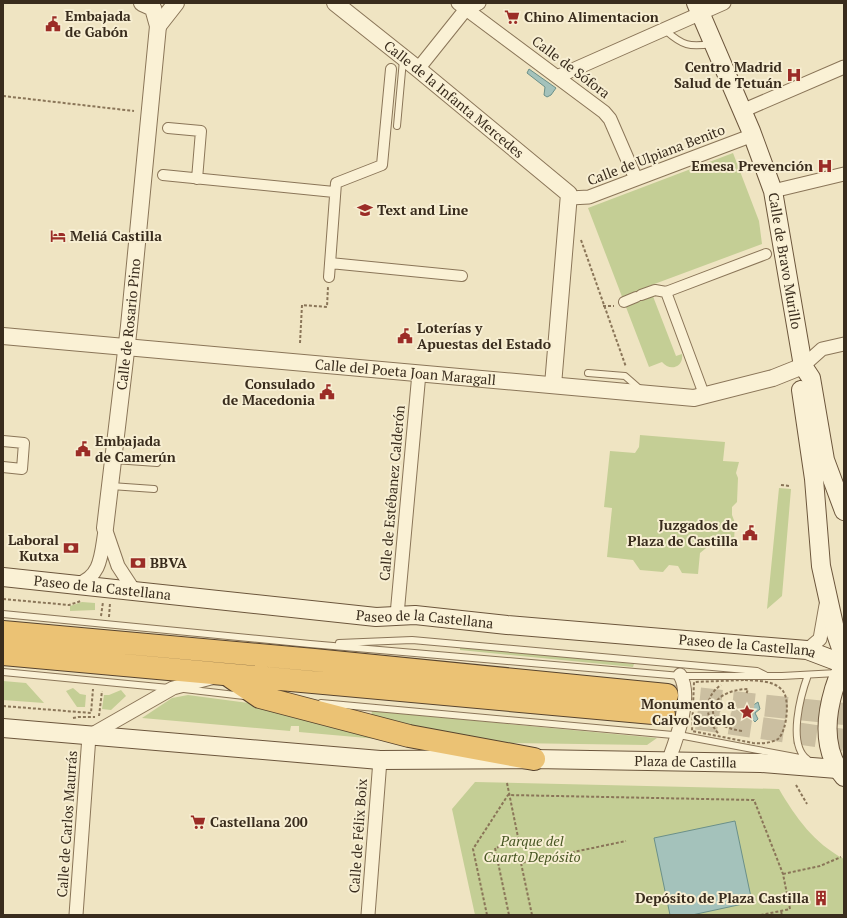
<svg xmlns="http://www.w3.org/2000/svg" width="847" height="918" viewBox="0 0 847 918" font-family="'PT Serif',serif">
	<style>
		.green { fill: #c4ce95 }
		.water { fill: #a4c2bb; stroke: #6b9089 }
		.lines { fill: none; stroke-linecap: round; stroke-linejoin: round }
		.trunk-tunnel { stroke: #cbbfa1; stroke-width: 22; stroke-dasharray: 22 11; stroke-linecap: butt }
		.service-casing { stroke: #8a7558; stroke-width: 8 }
		.pedestrian-casing { stroke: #8a7558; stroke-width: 12 }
		.minor-casing { stroke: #8a7558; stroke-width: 15 }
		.tertiary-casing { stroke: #8a7558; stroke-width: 18 }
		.secondary-casing { stroke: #6c563c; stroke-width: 20 }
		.trunk-casing { stroke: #57432d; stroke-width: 24 }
		.path { stroke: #8a7558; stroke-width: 2; stroke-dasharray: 3 2; stroke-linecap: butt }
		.service { stroke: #faf1d5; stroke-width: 6 }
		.pedestrian { stroke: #faf1d5; stroke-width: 10 }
		.minor { stroke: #faf1d5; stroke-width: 13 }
		.tertiary { stroke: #faf1d5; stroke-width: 16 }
		.secondary { stroke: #faf1d5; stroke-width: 18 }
		.trunk { stroke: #ebc274; stroke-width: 22 }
		.labels { text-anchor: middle; stroke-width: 4; stroke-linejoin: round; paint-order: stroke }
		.poi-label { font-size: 14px; font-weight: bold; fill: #392c1d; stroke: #f7eed2; text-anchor: start }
		.street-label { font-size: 14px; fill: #392c1d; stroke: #f7eed2 }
		.park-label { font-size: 14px; font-style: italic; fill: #475623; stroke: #f7eed2 }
	</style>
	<rect width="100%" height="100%" fill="#efe4c2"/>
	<path class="green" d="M 733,153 L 759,221 L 762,244 L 649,286 L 676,356 L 682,354 C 684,367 670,372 662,362 L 649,367 L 588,208 Z
		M 640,435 L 725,442 L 723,461 L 739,462 L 736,473 L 738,478 L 737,502 L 732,507 L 732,515 L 735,523 L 734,541 L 716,540 L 700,553 L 698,574 L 682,573 L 678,566 L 669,565 L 663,572 L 640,570 L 633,560 L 607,557 L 612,508 L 604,507 L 610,451 L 635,453 L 639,447 Z
		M 779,488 L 791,489 L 782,596 L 767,609 Z
		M 82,602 L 95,603 L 95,610 L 70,611 L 70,606 Z
		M 460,646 L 634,664 L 633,667 L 460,650 Z
		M 3,681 L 26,683 L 44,703 L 3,700 Z
		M 73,688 L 80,694 L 86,695 L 85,707 L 77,707 L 66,691 Z
		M 121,690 L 126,696 L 111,710 L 102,709 L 104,695 L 109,695 Z
		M 188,695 L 287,708 L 389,740 L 299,732 L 299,726 L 291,726 L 290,731 L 142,718 L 172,698 Z
		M 372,711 L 657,738 L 647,745 L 511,743 L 450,735 L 371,716 Z
		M 475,782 L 779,789 C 796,818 814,843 844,859 L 844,915 L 475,915 L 452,809 Z"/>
	<path class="water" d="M 529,69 L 556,88 L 551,95 L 547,97 L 544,95 L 545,87 L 527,73 Z
		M 744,699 L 752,706 L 758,702 L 760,709 L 755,713 L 758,719 L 755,722 L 751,718 L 743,723 L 737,722 L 736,716 L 739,711 L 738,702 Z
		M 735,821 L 752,902 L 692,915 L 670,915 L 654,838 Z"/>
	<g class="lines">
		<path class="trunk-tunnel" d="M 667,695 L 844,714
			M 664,714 L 844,740"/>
		<g class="service-casing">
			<path id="service" d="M 665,30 C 683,46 689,47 712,44
				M 397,126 L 403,60
				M 588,373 L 625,376 L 641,390
				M 114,460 L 157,463
				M 111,486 L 154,489
				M 3,614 L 310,644 L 681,676 L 782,676 L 837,673
				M 339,643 L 412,640 L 757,671 L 765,675
				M 3,672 L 169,688
				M 184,689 L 244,696
				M 321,703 L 684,736 L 800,758
				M 807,759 C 787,744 801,694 808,675"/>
		</g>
		<g class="pedestrian-casing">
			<path id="pedestrian" d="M 168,128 L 201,131 L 197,179
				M 163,175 L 334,192
				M 330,263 L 462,276
				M 329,277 L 336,183 L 382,165 L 391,69
				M 666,292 L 766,254
				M 641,295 L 655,290 L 666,292 L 705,397
				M 624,302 L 636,297
				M 3,441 L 24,443 L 22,469 L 3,467"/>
		</g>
		<g class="minor-casing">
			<path id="minor" d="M 458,3 L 604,112 L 610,119 L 636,179
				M 418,69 L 466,9 L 479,3
				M 559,76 L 724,3
				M 742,111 L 844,67
				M 773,191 L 844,174
				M 570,198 L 589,197 L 753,135
				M 803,366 L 822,349 L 844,344
				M 105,528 L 118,566 L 135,592
				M 77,584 C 102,577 101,553 105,531
				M 397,615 L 419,373
				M 807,650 L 820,639 L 826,605
				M 668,762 C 676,740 693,697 680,675
				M 76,915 L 89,736 L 173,688 L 211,678
				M 368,915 L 380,760"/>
		</g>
		<g class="tertiary-casing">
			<g id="tertiary">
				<path id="s1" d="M 335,3 L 418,69 L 569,194 L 553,385"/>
				<path d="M 158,26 L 176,3"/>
				<path id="s2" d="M 3,336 L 694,398 L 773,378 L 803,366"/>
				<path id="s3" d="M 105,528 L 129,326 L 158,26 L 153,8 L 142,3"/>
			</g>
		</g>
		<g class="secondary-casing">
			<g id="secondary">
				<path id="s4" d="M 696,3 L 751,131 L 773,191 L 803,366 L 811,378 L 825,460 L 844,511"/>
				<path d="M 801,390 L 814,479 L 821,566 L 836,634 L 844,657"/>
				<path id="s5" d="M 3,577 L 376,617 L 415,615 L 507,625 L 807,650 L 844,664"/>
				<path id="s6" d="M 3,728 L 380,760 L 534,759 L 761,763 L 837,769"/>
				<path d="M 844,777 C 823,752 825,719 834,689 C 837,681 838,674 844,667"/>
			</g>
		</g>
		<g class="trunk-casing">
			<path id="trunk" d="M 3,632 L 314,660 L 667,695
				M 3,654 L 664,714
				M 228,675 L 260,697 L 409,736 L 534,759"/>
		</g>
		<path class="path" d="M 3,96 L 134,111
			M 581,240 L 626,367
			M 603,306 L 614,306
			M 300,343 L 302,305 L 327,307 L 328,287
			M 781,485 L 790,486
			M 3,599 L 69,605 L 81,601
			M 101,616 L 103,602
			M 109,617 L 110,603
			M 745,680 C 758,681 774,680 783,691 C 790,700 787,731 778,739 C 771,743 761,744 753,743 L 692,731 L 694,682 Z
			M 3,706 L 91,713 L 93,689
			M 695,706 L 713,707
			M 99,716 L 102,691
			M 73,718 L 78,717 L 95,717
			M 742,731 C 698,725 707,690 748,689 L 746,695
			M 718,733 C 705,718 703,697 721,685
			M 507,783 L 519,842 L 495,848 L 509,915
			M 796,785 L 807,804
			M 783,874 L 820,866 L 841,857
			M 781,911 L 782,915
			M 487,915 L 473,849 L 508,795 L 754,800 L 783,874 L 790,909 L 761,915
			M 532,915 L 521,863 L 626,841"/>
		<use href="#service" class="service"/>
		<use href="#pedestrian" class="pedestrian"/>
		<use href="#minor" class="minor"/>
		<use href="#tertiary" class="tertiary"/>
		<use href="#secondary" class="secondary"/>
		<use href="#trunk" class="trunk"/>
	</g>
	<defs>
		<g id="supermarket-bare" transform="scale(1.2)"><path d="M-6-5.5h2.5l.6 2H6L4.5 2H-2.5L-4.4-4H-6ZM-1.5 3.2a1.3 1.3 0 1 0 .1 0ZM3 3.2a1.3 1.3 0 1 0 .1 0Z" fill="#9b2c26" stroke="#f7eed2" stroke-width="2.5" paint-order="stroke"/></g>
		<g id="civic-bare" transform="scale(1.2)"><path d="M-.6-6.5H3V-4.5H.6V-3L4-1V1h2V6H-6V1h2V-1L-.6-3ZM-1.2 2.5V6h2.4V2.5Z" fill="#9b2c26" stroke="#f7eed2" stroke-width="2.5" paint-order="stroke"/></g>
		<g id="hospital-bare" transform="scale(1.2)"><path d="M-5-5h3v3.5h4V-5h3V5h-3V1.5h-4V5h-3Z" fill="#9b2c26" stroke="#f7eed2" stroke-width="2.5" paint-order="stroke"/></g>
		<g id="school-bare" transform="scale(1.2)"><path d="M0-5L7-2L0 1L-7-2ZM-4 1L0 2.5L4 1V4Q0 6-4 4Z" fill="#9b2c26" stroke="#f7eed2" stroke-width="2.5" paint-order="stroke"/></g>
		<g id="hotel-bare" transform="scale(1.2)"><path d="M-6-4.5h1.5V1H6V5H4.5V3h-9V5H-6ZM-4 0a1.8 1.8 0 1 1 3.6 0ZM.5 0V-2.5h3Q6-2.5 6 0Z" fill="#9b2c26" stroke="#f7eed2" stroke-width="2.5" paint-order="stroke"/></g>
		<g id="bank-bare" transform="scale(1.2)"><path d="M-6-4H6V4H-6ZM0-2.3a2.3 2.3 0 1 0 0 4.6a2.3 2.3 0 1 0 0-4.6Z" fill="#9b2c26" stroke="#f7eed2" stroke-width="2.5" paint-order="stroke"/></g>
		<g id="sight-bare" transform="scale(1.2)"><path d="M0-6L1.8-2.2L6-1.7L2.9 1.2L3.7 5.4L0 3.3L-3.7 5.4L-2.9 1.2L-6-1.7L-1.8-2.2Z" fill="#9b2c26" stroke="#f7eed2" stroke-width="2.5" paint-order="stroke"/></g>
		<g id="building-bare" transform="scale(1.2)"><path d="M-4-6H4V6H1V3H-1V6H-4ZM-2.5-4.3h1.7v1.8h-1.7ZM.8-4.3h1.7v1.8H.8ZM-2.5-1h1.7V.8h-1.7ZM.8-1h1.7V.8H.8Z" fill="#9b2c26" stroke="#f7eed2" stroke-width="2.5" paint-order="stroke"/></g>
	</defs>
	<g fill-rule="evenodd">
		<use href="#supermarket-bare" x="512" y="17"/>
		<use href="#civic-bare" x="53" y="24"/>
		<use href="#hospital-bare" x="794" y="75"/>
		<use href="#hospital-bare" x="825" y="166"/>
		<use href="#school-bare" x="365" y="210"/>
		<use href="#hotel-bare" x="58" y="236"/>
		<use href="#civic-bare" x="405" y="336"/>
		<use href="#civic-bare" x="327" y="392"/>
		<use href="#civic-bare" x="83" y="449"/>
		<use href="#civic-bare" x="750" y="533"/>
		<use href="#bank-bare" x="71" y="548"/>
		<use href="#bank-bare" x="138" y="563"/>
		<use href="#sight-bare" x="747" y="712"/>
		<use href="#supermarket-bare" x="198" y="822"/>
		<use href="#building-bare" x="821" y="898"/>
	</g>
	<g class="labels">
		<g class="poi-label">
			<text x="65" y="21">Embajada<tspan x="65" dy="16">de Gabón</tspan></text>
			<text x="524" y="22">Chino Alimentacion</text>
			<text x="782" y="72" text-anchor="end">Centro Madrid<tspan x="782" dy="16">Salud de Tetuán</tspan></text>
			<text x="813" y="171" text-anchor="end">Emesa Prevención</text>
			<text x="377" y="215">Text and Line</text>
			<text x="70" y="241">Meliá Castilla</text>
			<text x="417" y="333">Loterías y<tspan x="417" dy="16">Apuestas del Estado</tspan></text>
			<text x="315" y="389" text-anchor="end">Consulado<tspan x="315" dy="16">de Macedonia</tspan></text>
			<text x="95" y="446">Embajada<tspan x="95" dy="16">de Camerún</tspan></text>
			<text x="738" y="530" text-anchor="end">Juzgados de<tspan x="738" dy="16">Plaza de Castilla</tspan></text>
			<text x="59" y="545" text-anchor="end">Laboral<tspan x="59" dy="16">Kutxa</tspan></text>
			<text x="150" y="568">BBVA</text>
			<text x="735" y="709" text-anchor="end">Monumento a<tspan x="735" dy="16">Calvo Sotelo</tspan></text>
			<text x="210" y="827">Castellana 200</text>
			<text x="809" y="903" text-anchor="end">Depósito de Plaza Castilla</text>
		</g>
		<g class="street-label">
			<text transform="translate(571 67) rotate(37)" y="5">Calle de Sófora</text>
			<text dy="5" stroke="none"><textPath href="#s1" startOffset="153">Calle de la Infanta Mercedes</textPath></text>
			<text transform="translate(656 155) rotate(-21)" y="5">Calle de Ulpiana Benito</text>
			<text dy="5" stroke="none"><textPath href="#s4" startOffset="274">Calle de Bravo Murillo</textPath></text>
			<text dy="5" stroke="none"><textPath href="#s3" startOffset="205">Calle de Rosario Pino</textPath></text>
			<text dy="5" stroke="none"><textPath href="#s2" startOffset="404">Calle del Poeta Joan Maragall</textPath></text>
			<text transform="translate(392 493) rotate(-85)" y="5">Calle de Estébanez Calderón</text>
			<text dy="5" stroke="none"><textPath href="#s5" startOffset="100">Paseo de la Castellana</textPath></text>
			<text dy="5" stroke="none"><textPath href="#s5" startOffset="424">Paseo de la Castellana</textPath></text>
			<text dy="5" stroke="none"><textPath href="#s5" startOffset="748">Paseo de la Castellana</textPath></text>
			<text dy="5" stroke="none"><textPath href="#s6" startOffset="684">Plaza de Castilla</textPath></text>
			<text transform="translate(67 824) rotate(-86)" y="5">Calle de Carlos Maurrás</text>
			<text transform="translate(358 836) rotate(-86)" y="5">Calle de Félix Boix</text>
		</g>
		<g class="park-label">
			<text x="532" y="846">Parque del<tspan x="532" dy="16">Cuarto Depósito</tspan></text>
		</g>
	</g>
	<rect width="847" height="918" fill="none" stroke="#392c1d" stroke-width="8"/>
</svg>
